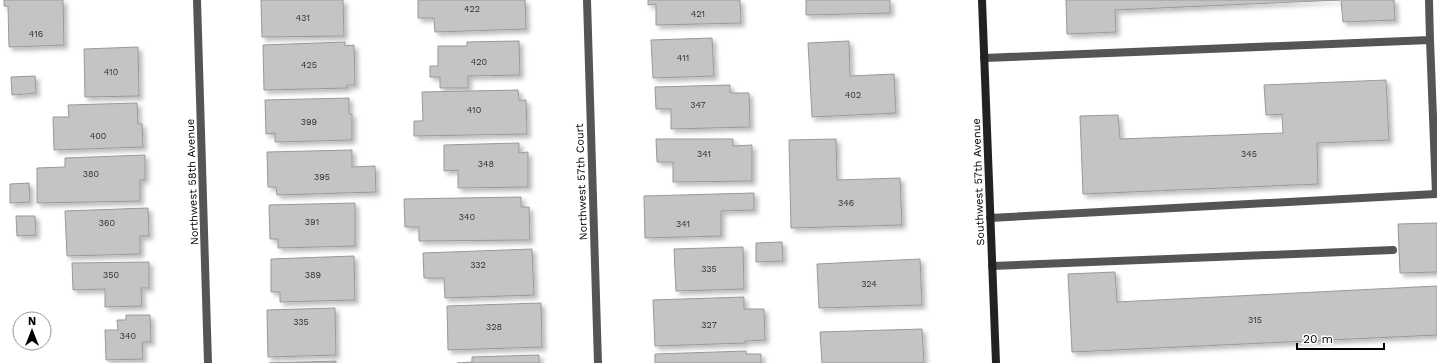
<svg xmlns="http://www.w3.org/2000/svg" width="1437" height="363" viewBox="0 0 1437 363" font-family="'Work Sans',sans-serif">
	<style>
		.building { fill: #c4c4c4; stroke: #999; filter: url(#shadow) }
		.lines { fill: none; stroke-linecap: round; stroke-linejoin: round }
		.lane { stroke: #555; stroke-width: 8 }
		.street { stroke: #555; stroke-width: 8 }
		.secondary { stroke: #222; stroke-width: 8 }
		.labels { text-anchor: middle; stroke-width: 3; stroke-linejoin: round; paint-order: stroke }
		.number-label { font-size: 9px; fill: #313131 }
		.street-label { font-size: 11px; fill: #000; stroke: #fff }
	</style>
	<defs>
		<filter id="shadow"><feDropShadow dx="3.5" dy="3.5" stdDeviation="2" flood-color="#0004"/></filter>
	</defs>
	<rect width="100%" height="100%" fill="#fff"/>
	<path class="building" d="M 4,0 L 63,0 L 64,45 L 9,47 L 8,6 L 4,6 Z
		M 261,0 L 343,0 L 344,36 L 262,37 Z
		M 418,0 L 525,0 L 526,29 L 435,32 L 434,18 L 418,18 Z
		M 648,0 L 740,0 L 741,23 L 656,25 L 656,4 L 648,5 Z
		M 806,0 L 890,0 L 890,13 L 806,15 Z
		M 1066,0 L 1340,0 L 1115,10 L 1116,32 L 1067,34 Z
		M 1341,0 L 1394,0 L 1395,20 L 1343,22 Z
		M 712,38 L 714,76 L 653,78 L 651,40 Z
		M 519,41 L 520,75 L 468,76 L 468,88 L 440,88 L 440,77 L 430,77 L 430,66 L 438,66 L 438,46 L 467,46 L 467,42 Z
		M 849,41 L 850,76 L 894,74 L 896,113 L 812,117 L 808,43 Z
		M 345,42 L 345,46 L 354,45 L 355,85 L 347,85 L 347,88 L 264,90 L 263,45 Z
		M 138,47 L 139,96 L 85,97 L 84,49 Z
		M 35,76 L 36,93 L 12,95 L 11,77 Z
		M 1386,80 L 1389,140 L 1317,143 L 1318,184 L 1083,194 L 1080,116 L 1118,115 L 1120,139 L 1283,133 L 1282,114 L 1266,115 L 1264,85 Z
		M 730,85 L 730,93 L 749,93 L 750,127 L 671,129 L 671,109 L 656,109 L 655,87 Z
		M 518,90 L 519,100 L 526,100 L 527,134 L 414,136 L 414,121 L 423,121 L 422,92 Z
		M 349,98 L 349,114 L 352,114 L 352,140 L 275,142 L 275,133 L 266,134 L 265,100 Z
		M 137,103 L 138,124 L 142,124 L 143,147 L 54,150 L 53,117 L 69,117 L 68,105 Z
		M 656,139 L 733,139 L 733,146 L 752,145 L 752,181 L 673,182 L 673,162 L 657,162 Z
		M 836,139 L 837,180 L 900,178 L 902,225 L 791,228 L 789,140 Z
		M 519,143 L 519,153 L 528,152 L 528,187 L 458,188 L 458,170 L 444,171 L 444,145 Z
		M 352,150 L 352,167 L 375,166 L 376,192 L 277,195 L 276,187 L 268,187 L 267,152 Z
		M 145,155 L 145,180 L 140,180 L 140,201 L 37,203 L 37,168 L 65,167 L 65,158 Z
		M 29,183 L 30,202 L 10,203 L 10,184 Z
		M 754,193 L 754,210 L 721,211 L 721,236 L 645,238 L 644,196 Z
		M 521,197 L 521,207 L 529,207 L 530,240 L 419,241 L 419,227 L 405,227 L 404,199 Z
		M 355,203 L 355,246 L 278,248 L 278,239 L 270,239 L 269,205 Z
		M 148,208 L 149,236 L 140,236 L 140,254 L 67,256 L 65,211 Z
		M 16,216 L 35,216 L 36,235 L 17,236 Z
		M 1437,223 L 1437,272 L 1400,273 L 1398,224 Z
		M 782,242 L 783,261 L 756,262 L 756,243 Z
		M 743,247 L 744,289 L 676,291 L 674,249 Z
		M 532,249 L 534,295 L 445,298 L 444,278 L 424,278 L 423,253 Z
		M 354,256 L 355,300 L 280,302 L 280,292 L 271,292 L 271,259 Z
		M 920,259 L 922,305 L 819,308 L 817,264 Z
		M 149,262 L 149,288 L 141,288 L 142,306 L 105,307 L 105,289 L 73,290 L 72,263 Z
		M 1115,272 L 1117,302 L 1437,286 L 1437,335 L 1072,352 L 1068,274 Z
		M 744,297 L 744,309 L 764,309 L 765,340 L 745,341 L 745,343 L 655,346 L 653,300 Z
		M 541,303 L 542,347 L 448,350 L 447,306 Z
		M 335,308 L 336,355 L 268,357 L 267,310 Z
		M 126,315 L 150,315 L 151,342 L 142,342 L 143,359 L 106,360 L 105,330 L 118,330 L 117,320 L 126,320 Z
		M 922,329 L 924,363 L 822,363 L 820,332 Z
		M 746,351 L 746,354 L 761,354 L 761,363 L 655,363 L 655,354 Z
		M 539,355 L 539,363 L 457,363 L 472,362 L 472,357 Z
		M 336,361 L 336,363 L 269,363 Z"/>
	<g class="lines">
		<path class="lane" d="M 984,58 L 1430,40 L 1429,0
			M 990,218 L 1436,194 L 1430,40
			M 992,266 L 1393,250"/>
		<path class="street" d="M 197,0 L 208,363
			M 587,0 L 598,363"/>
		<path class="secondary" d="M 982,0 L 996,363"/>
	</g>
	<g class="labels">
		<g class="number-label">
			<text x="472" y="12">422</text>
			<text x="698" y="17">421</text>
			<text x="303" y="21">431</text>
			<text x="36" y="37">416</text>
			<text x="683" y="61">411</text>
			<text x="479" y="65">420</text>
			<text x="309" y="68">425</text>
			<text x="111" y="75">410</text>
			<text x="853" y="98">402</text>
			<text x="698" y="108">347</text>
			<text x="474" y="113">410</text>
			<text x="309" y="125">399</text>
			<text x="98" y="139">400</text>
			<text x="704" y="157">341</text>
			<text x="1249" y="157">345</text>
			<text x="486" y="167">348</text>
			<text x="91" y="177">380</text>
			<text x="322" y="180">395</text>
			<text x="846" y="206">346</text>
			<text x="467" y="220">340</text>
			<text x="312" y="225">391</text>
			<text x="107" y="226">360</text>
			<text x="683" y="227">341</text>
			<text x="478" y="268">332</text>
			<text x="709" y="272">335</text>
			<text x="111" y="278">350</text>
			<text x="313" y="278">389</text>
			<text x="869" y="287">324</text>
			<text x="1255" y="323">315</text>
			<text x="301" y="325">335</text>
			<text x="709" y="328">327</text>
			<text x="494" y="330">328</text>
			<text x="128" y="339">340</text>
		</g>
		<g class="street-label">
			<text transform="translate(192 182) rotate(-92)" y="4">Northwest 58th Avenue</text>
			<text transform="translate(581 182) rotate(-92)" y="4">Northwest 57th Court</text>
			<text transform="translate(978 182) rotate(-92)" y="4">Southwest 57th Avenue</text>
		</g>
	</g>
	<g transform="translate(32 331)"><circle r="19" fill="#ffffff" stroke="#999999"/>
	<path d="M0-3L7 15L0 10L-7 15Z" fill="#000000"/>
	<text y="-6" font-size="11" font-weight="bold" text-anchor="middle" fill="#000000">N</text>
	</g>
	<path d="M1297 343v6h87v-6" fill="none" stroke="#000000" stroke-width="2"/>
	<text x="1303" y="343" font-size="12" fill="#000000" stroke="#ffffff" stroke-width="3" paint-order="stroke">20 m</text>
</svg>
